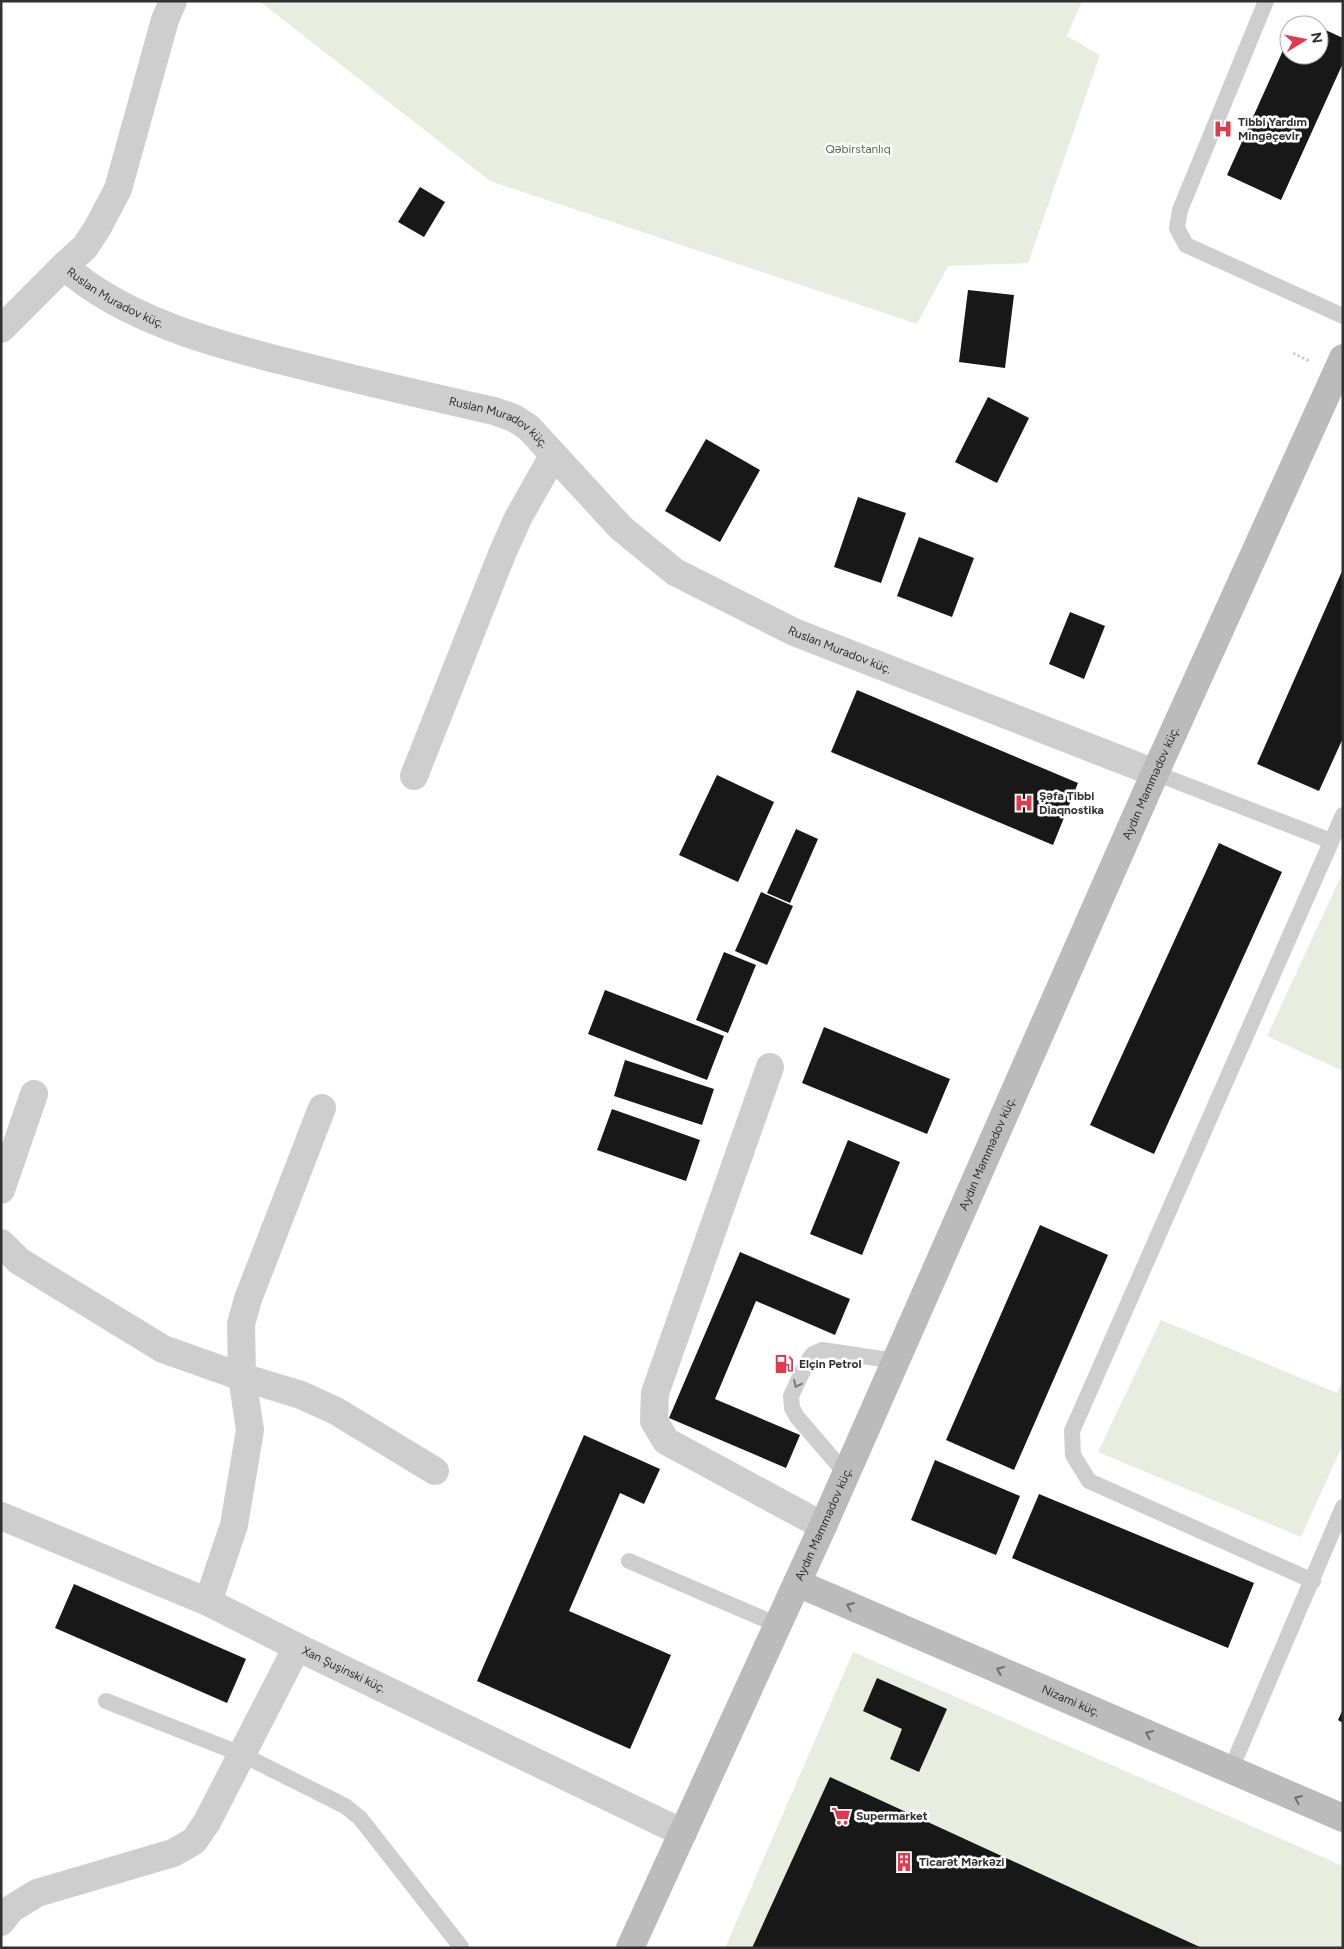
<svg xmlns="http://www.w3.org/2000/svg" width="1344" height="1949" viewBox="0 0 1344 1949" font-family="Figtree,sans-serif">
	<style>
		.green { fill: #e7eddf }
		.building { fill: #181818 }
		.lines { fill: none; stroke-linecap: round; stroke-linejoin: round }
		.path { stroke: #cecece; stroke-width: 3; stroke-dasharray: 2.5 2.5; stroke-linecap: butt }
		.lane { stroke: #cecece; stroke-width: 16 }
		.street { stroke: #cecece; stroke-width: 28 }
		.secondary { stroke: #bbb; stroke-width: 28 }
		.oneway { stroke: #787878 }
		.oneway2 { stroke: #6f6f6f }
		.labels { text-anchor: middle; stroke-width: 5; stroke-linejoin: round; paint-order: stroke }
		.poi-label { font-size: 12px; font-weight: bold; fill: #313131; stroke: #fff; text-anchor: start }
		.park-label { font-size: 12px; fill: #566c3e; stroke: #fff }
		.street-label { font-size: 12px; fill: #313131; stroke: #fff }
	</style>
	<rect width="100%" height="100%" fill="#fff"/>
	<path class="green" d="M 259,1 L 1082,1 L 1067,36 L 1100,55 L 1028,263 L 948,266 L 917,324 L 490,181 Z
		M 1343,872 L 1343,1071 L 1267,1036 Z
		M 1161,1320 L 1337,1393 L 1343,1378 L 1343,1444 L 1301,1537 L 1098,1452 Z
		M 853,1652 L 1343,1866 L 1343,1948 L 725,1948 Z"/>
	<path class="building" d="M 1298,18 L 1314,25 L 1295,25 Z
		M 1319,27 L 1343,38 L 1343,63 L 1281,200 L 1227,175 L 1289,37 L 1289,55 L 1319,55 Z
		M 420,187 L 445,202 L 424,237 L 398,222 Z
		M 968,290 L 1014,295 L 1005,368 L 959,362 Z
		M 988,397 L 1029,418 L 997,483 L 955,462 Z
		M 706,439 L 760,470 L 720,542 L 665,511 Z
		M 858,497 L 906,513 L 881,583 L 834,567 Z
		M 919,537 L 974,558 L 952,617 L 897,596 Z
		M 1343,569 L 1343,738 L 1319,791 L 1257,764 Z
		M 1070,612 L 1105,626 L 1084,679 L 1049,664 Z
		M 857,690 L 1078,783 L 1053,845 L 831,752 Z
		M 717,775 L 774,802 L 738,882 L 679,855 Z
		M 796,829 L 818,839 L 790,903 L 767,893 Z
		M 1219,843 L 1282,872 L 1154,1154 L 1090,1125 Z
		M 761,892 L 793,906 L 767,965 L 735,951 Z
		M 724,952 L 756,965 L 728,1033 L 696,1020 Z
		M 605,990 L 724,1036 L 707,1080 L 588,1034 Z
		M 824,1027 L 950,1079 L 927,1134 L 802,1083 Z
		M 625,1060 L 714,1089 L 702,1125 L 614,1096 Z
		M 612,1109 L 700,1140 L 686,1181 L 597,1150 Z
		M 848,1140 L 900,1162 L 862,1255 L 810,1234 Z
		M 1040,1225 L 1108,1255 L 1014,1470 L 946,1440 Z
		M 740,1252 L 850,1299 L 835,1335 L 756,1301 L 715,1399 L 800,1435 L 786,1468 L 669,1418 Z
		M 584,1435 L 660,1469 L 644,1504 L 620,1493 L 569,1611 L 671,1655 L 630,1749 L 477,1681 Z
		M 935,1460 L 1020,1496 L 996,1555 L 911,1520 Z
		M 1039,1494 L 1254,1583 L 1228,1648 L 1012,1558 Z
		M 74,1584 L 246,1659 L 227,1703 L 55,1628 Z
		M 877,1678 L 947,1709 L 919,1772 L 890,1759 L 902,1729 L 863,1711 Z
		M 1343,1709 L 1343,1723 L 1338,1720 Z
		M 830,1777 L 1202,1948 L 752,1948 Z"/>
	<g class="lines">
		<path class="path" d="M 1293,353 L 1309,361"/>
		<path class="lane" d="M 1266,1 L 1180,210 L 1177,228 L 1186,245 L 1343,316
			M 1155,773 L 1331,841
			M 846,1474 L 797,1417 L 792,1408 L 791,1396 L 807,1362 L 813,1354 L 822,1350 L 896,1361
			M 629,1561 L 778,1625
			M 1313,1581 L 1089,1481 L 1073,1455 L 1072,1431 L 1343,815
			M 106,1701 L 241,1754 L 345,1806 L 360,1818 L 461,1947
			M 1231,1769 L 1343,1507"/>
		<g class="street">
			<path id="s1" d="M 173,1 L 165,20 L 118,189 L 98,227 L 85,247 L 64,266 C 124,320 218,345 295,364 C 361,381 427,396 494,411 L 514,418 L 529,428 L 621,528 L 675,572 L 794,632 L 1155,773"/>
			<path d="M 1,329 L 64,266"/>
			<path d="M 414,776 L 502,554 L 518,518 L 553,456"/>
			<path d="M 770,1067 L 655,1393 L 654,1421 L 666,1441 L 823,1526"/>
			<path d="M 1,1190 L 34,1094"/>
			<path d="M 1,1243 L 19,1261 L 163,1349 L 242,1377 L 301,1395 L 336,1411 L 435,1471"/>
			<path id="s2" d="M 1,1516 L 208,1602 L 297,1647 L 683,1833"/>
			<path d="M 208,1602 L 234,1525 L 250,1430 L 242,1377 L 241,1324 L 248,1299 L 322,1108"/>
			<path d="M 1,1922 L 11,1909 L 37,1893 L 173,1853 L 194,1841 L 207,1822 L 297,1647"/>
		</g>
		<g class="secondary">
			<path id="s3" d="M 797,1583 L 1343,1818"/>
			<path id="s4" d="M 630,1948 L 823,1526 L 1155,773 L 1343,358"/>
		</g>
	</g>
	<defs><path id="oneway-chevron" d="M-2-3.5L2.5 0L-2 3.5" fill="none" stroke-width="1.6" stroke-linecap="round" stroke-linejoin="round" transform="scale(1.25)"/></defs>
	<use class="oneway" href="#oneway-chevron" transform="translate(797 1384) rotate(115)"/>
	<g class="oneway2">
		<use href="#oneway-chevron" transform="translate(850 1606) rotate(-157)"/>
		<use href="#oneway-chevron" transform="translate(1000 1670) rotate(-157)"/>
		<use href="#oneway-chevron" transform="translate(1149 1734) rotate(-157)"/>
		<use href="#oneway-chevron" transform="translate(1298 1799) rotate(-156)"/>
	</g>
	<defs>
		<g id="hospital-bare" transform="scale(1.5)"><path d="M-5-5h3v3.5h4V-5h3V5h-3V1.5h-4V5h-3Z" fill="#e3384d" stroke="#fff" stroke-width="2.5" paint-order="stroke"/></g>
		<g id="fuel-bare" transform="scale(1.5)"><path d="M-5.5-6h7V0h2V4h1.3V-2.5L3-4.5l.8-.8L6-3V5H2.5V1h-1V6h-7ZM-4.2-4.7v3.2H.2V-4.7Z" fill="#e3384d" stroke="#fff" stroke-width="2.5" paint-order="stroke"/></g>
		<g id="supermarket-bare" transform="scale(1.5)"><path d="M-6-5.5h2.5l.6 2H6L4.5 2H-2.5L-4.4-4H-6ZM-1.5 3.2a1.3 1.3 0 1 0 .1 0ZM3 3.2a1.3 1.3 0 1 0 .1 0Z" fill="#e3384d" stroke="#fff" stroke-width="2.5" paint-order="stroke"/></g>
		<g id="building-bare" transform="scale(1.5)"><path d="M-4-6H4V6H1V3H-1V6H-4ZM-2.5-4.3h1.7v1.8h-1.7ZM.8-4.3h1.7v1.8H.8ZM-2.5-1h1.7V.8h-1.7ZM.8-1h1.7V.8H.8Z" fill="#e3384d" stroke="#fff" stroke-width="2.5" paint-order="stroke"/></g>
	</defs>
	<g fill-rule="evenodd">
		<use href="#hospital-bare" x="1223" y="129"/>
		<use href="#hospital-bare" x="1024" y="803"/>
		<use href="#fuel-bare" x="784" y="1364"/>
		<use href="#supermarket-bare" x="841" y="1816"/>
		<use href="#building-bare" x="904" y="1862"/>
	</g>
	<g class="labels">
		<g class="poi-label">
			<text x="1238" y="126">Tibbi Yardım<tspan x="1238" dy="14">Mingəçevir</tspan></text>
			<text x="1039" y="800">Şəfa Tibbi<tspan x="1039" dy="14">Diaqnostika</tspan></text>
			<text x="799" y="1368">Elçin Petrol</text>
			<text x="856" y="1820">Supermarket</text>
			<text x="919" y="1866">Ticarət Mərkəzi</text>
		</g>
		<g class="park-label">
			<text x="858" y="153">Qəbirstanlıq</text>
		</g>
		<g class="street-label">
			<text dy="4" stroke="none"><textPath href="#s1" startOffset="352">Ruslan Muradov küç.</textPath></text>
			<text dy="4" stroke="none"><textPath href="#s1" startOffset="758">Ruslan Muradov küç.</textPath></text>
			<text dy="4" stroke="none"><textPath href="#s1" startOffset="1176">Ruslan Muradov küç.</textPath></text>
			<text dy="4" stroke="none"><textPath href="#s4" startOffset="1276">Aydın Məmmədov küç.</textPath></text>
			<text dy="4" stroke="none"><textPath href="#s4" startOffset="871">Aydın Məmmədov küç.</textPath></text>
			<text dy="4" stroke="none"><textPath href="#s4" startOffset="466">Aydın Məmmədov küç.</textPath></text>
			<text dy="4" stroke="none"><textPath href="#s2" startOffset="376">Xan Şuşinski küç.</textPath></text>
			<text dy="4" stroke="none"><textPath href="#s3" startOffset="298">Nizami küç.</textPath></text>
		</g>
	</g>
	<rect width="1344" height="1949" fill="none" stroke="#313131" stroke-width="5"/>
	<g transform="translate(1304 40) rotate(80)"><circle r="24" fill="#ffffff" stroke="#adadad"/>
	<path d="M0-4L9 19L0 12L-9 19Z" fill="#e3384d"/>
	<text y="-8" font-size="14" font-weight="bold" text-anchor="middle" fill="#313131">N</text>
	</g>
</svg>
